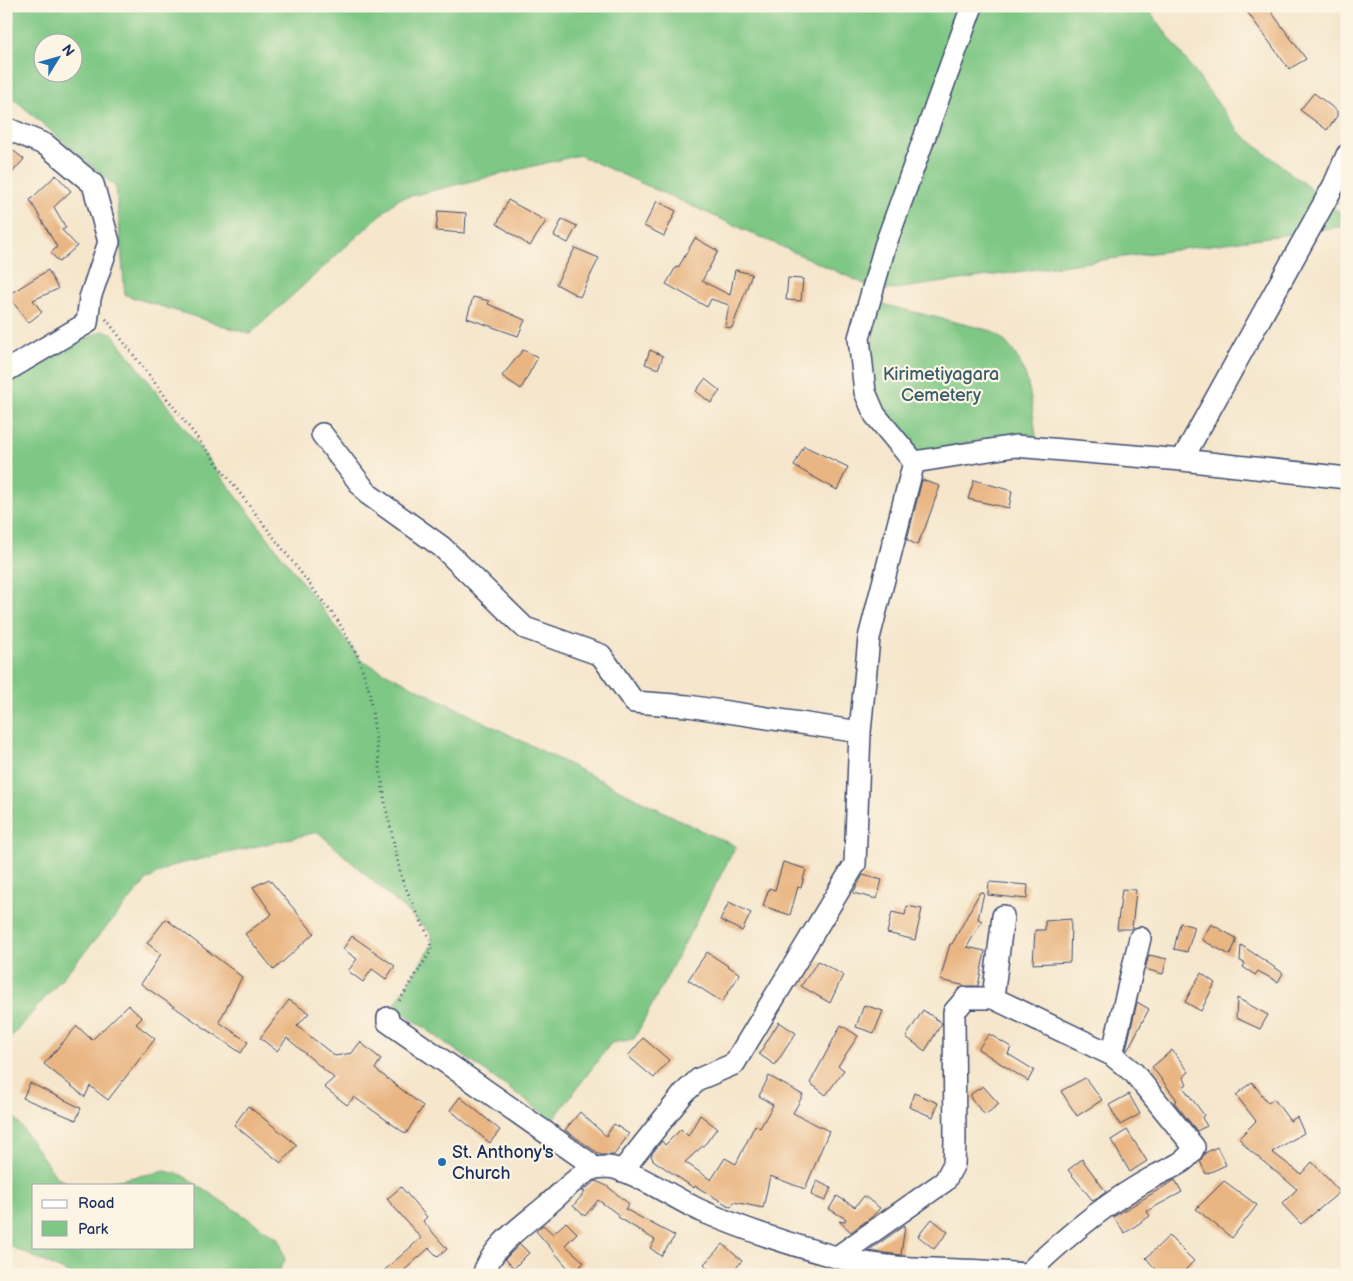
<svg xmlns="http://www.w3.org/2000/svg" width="1353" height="1281" viewBox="0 0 1353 1281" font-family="'Balsamiq Sans',sans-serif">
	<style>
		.green { fill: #7ec784; stroke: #4c7b71; fill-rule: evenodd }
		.building { fill: #e9b582 }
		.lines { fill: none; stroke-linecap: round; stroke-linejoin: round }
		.minor-casing { stroke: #3c4a6e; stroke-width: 24 }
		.path { stroke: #3c4a6e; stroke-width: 3; stroke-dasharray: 1 4; stroke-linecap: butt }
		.minor { stroke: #fff; stroke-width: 21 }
		.poi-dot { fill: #1f6fb2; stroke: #fcf5e5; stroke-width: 2 }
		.labels { text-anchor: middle; stroke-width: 4.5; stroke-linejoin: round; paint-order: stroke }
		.park-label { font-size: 18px; fill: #395d69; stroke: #fcf5e5 }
		.poi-label { font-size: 18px; fill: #1b2f5e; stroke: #fcf5e5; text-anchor: start }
	</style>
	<rect width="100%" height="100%" fill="#fcf5e5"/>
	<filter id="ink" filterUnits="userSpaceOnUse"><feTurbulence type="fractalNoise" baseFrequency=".02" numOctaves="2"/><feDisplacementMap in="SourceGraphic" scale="10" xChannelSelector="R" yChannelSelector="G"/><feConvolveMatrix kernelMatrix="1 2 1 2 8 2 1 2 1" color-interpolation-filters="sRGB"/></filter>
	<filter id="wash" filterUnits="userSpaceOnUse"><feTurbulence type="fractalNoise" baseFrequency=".0096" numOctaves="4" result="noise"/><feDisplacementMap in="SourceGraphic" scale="20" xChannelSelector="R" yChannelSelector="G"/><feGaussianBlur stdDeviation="1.12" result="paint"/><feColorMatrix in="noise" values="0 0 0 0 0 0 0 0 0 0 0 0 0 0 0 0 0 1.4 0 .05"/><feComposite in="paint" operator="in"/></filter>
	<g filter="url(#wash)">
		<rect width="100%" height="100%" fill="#f5e6cc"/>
		<path class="green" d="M 6,6 L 1146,6 L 1239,132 L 1347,218 L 1347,226 L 880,291 L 579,155 L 398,199 L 250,334 L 125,295 L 116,187 L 6,92 ZM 42,42 L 72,42 L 72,72 L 42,72 Z
			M 877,303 L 992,331 C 1030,357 1030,394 1036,436 L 998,436 L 921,453 L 907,449 L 881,410 L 868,377 Z
			M 101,331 L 112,333 L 362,661 L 706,833 L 736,846 L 634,1039 L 611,1043 L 553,1120 L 394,1006 L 433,943 L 430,932 L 318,832 L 171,866 L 147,880 L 6,1043 L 6,383 Z
			M 6,1105 L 57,1178 L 74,1185 L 34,1185 L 34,1247 L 194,1247 L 194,1185 L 93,1185 L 165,1171 L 182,1175 L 279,1239 L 285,1260 L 277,1275 L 72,1275 L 6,1244 Z"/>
		<g id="blocks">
			<path class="building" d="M 1243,6 L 1267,6 L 1306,59 L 1289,69 Z
				M 1314,93 L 1337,111 L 1337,116 L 1327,130 L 1300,110 Z
				M 6,145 L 24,159 L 6,180 Z
				M 56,175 L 71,191 L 54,207 L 66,228 L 62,230 L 77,246 L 59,262 L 51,253 L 57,247 L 30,200 Z
				M 508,200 L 546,221 L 530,246 L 497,224 Z
				M 657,201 L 676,211 L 664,236 L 644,226 Z
				M 438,211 L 466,213 L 465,233 L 436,231 Z
				M 562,219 L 577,226 L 568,243 L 554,236 Z
				M 695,238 L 718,251 L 702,281 L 730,295 L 735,270 L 752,274 L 732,328 L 725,327 L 729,305 L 711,299 L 707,307 L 666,284 L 676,267 L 678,268 Z
				M 575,248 L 599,258 L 580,297 L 556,284 Z
				M 48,270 L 58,289 L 33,300 L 42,312 L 28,323 L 8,295 Z
				M 788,278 L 803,279 L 801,301 L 786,300 Z
				M 473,297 L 489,301 L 488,304 L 525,320 L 518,336 L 467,318 Z
				M 523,350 L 538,357 L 521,389 L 502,376 Z
				M 650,350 L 663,356 L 658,369 L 645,364 Z
				M 705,379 L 720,391 L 711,403 L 696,391 Z
				M 804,446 L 848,467 L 837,490 L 794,466 Z
				M 922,480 L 940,486 L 925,528 L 917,545 L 907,540 Z
				M 974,480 L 1012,491 L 1009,508 L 968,499 Z
				M 783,862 L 806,869 L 801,888 L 798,887 L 790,915 L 763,906 L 769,888 L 775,890 Z
				M 863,875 L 882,880 L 877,899 L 853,893 Z
				M 269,879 L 314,933 L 274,970 L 245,934 L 272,914 L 253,887 Z
				M 989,882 L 1028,885 L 1027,899 L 988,895 Z
				M 1122,889 L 1136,890 L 1132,929 L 1117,929 Z
				M 980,892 L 984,893 L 978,919 L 982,921 L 967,947 L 985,951 L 978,986 L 966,986 L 940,980 L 950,944 L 952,944 Z
				M 729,902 L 751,913 L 742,931 L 720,920 Z
				M 907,906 L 922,909 L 915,940 L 887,933 L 892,912 L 905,915 Z
				M 166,919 L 242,977 L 219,1022 L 248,1042 L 241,1053 L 141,984 L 161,954 L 147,943 Z
				M 1071,919 L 1070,962 L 1033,964 L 1035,930 L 1045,930 L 1045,921 Z
				M 1180,923 L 1195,927 L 1187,952 L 1174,949 Z
				M 1211,924 L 1236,938 L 1236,942 L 1230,955 L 1202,940 Z
				M 352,936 L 395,966 L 386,979 L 372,969 L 363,982 L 348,971 L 357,959 L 343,949 Z
				M 1241,945 L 1283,973 L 1278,982 L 1258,971 L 1255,975 L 1243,967 L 1245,963 L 1240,961 Z
				M 707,952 L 740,974 L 722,1002 L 688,980 Z
				M 1149,955 L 1167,959 L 1163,974 L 1145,969 Z
				M 818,961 L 843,975 L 830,1003 L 801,986 Z
				M 1201,973 L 1215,983 L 1201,1011 L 1185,1002 Z
				M 1237,998 L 1268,1015 L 1260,1029 L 1236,1018 Z
				M 289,1000 L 309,1013 L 297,1026 L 335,1056 L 352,1053 L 360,1042 L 381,1059 L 375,1069 L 423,1106 L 406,1134 L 354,1097 L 347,1105 L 324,1087 L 334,1078 L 287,1038 L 277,1051 L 260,1038 Z
				M 1137,1002 L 1149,1009 L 1127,1051 L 1126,1050 Z
				M 128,1005 L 142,1018 L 136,1024 L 155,1039 L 108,1100 L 90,1086 L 85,1097 L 44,1064 L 77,1026 L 92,1040 Z
				M 864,1005 L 883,1011 L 874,1033 L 856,1027 Z
				M 923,1010 L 942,1023 L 925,1051 L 906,1037 Z
				M 779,1022 L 796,1033 L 775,1065 L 759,1054 Z
				M 841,1025 L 858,1036 L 838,1066 L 844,1070 L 826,1095 L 810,1083 Z
				M 989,1034 L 1011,1047 L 1008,1054 L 1034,1070 L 1028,1081 L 978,1049 Z
				M 643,1038 L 669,1060 L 654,1078 L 628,1056 Z
				M 1172,1050 L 1189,1072 L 1183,1077 L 1187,1084 L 1183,1087 L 1204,1115 L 1202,1118 L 1207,1126 L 1197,1131 L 1174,1102 L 1177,1100 L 1152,1067 Z
				M 769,1076 L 803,1095 L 793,1113 L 829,1131 L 805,1189 L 770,1176 L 763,1208 L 734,1202 L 731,1207 L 695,1186 L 694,1188 L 653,1160 L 651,1155 L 662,1141 L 665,1145 L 681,1129 L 688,1136 L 700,1115 L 717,1128 L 706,1143 L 685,1162 L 711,1180 L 725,1158 L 736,1164 L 755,1125 L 760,1128 L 773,1105 L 759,1096 Z
				M 1085,1078 L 1102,1100 L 1077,1116 L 1061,1091 Z
				M 1252,1082 L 1268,1103 L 1274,1099 L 1290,1121 L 1297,1117 L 1304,1133 L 1272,1152 L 1301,1174 L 1312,1162 L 1340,1192 L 1301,1224 L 1282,1204 L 1297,1189 L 1248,1149 L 1239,1138 L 1256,1121 L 1236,1095 Z
				M 30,1083 L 81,1108 L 76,1120 L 23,1098 Z
				M 983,1086 L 999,1104 L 985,1115 L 971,1099 L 971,1094 Z
				M 914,1093 L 938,1103 L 933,1117 L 909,1107 Z
				M 1129,1094 L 1140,1114 L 1120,1125 L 1109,1105 Z
				M 460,1097 L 500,1130 L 490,1143 L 450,1110 Z
				M 248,1106 L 297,1145 L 281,1163 L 234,1125 Z
				M 580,1112 L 606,1136 L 614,1124 L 629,1134 L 614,1155 L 601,1155 L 565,1130 Z
				M 1127,1130 L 1147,1161 L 1130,1172 L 1111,1140 Z
				M 1217,1147 L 1226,1165 L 1206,1174 L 1200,1161 L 1205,1153 Z
				M 1082,1159 L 1106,1192 L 1093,1201 L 1068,1170 Z
				M 1175,1180 L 1182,1192 L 1147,1211 L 1150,1216 L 1125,1233 L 1113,1217 Z
				M 596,1181 L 607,1186 L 629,1204 L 625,1209 L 675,1236 L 661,1256 L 650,1248 L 655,1240 L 618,1217 L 619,1215 L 598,1200 L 585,1216 L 573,1206 L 585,1192 L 582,1191 Z
				M 817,1181 L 831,1188 L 825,1201 L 811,1195 Z
				M 1224,1181 L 1257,1205 L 1232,1238 L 1196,1209 Z
				M 401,1187 L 427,1217 L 423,1221 L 447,1249 L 438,1257 L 429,1248 L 399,1275 L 379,1275 L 421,1238 L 387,1199 Z
				M 837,1196 L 855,1207 L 864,1196 L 880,1208 L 873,1216 L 851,1232 L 839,1221 L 844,1222 L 846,1219 L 829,1209 Z
				M 932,1219 L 948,1232 L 934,1249 L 918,1236 Z
				M 566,1222 L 577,1233 L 565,1245 L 584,1262 L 574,1275 L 536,1231 L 543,1225 L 553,1234 Z
				M 905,1225 L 901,1255 L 868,1251 Z
				M 1169,1236 L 1194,1261 L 1180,1275 L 1161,1275 L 1146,1258 Z
				M 520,1244 L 529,1253 L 514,1268 L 505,1259 Z
				M 723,1244 L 742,1261 L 730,1275 L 715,1275 L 704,1264 Z"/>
		</g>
	</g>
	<g filter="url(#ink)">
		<use href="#blocks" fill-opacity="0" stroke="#3c4a6e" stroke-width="1"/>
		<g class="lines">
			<g class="minor-casing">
				<path id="minor" d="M 6,128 L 46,145 L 93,184 L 109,242 L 90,298 L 87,323 L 6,371
					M 322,434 L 368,494 L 442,547 L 525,628 L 601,655 L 634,702 L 688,706 L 860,732
					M 1182,460 L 1334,185 L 1347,155
					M 914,462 L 875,415 L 865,392 L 859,338 L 885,246 L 972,6
					M 993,998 L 1003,916
					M 388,1018 L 388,1022 L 588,1162 L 592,1169
					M 1112,1055 L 1140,938
					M 622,1171 L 684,1093 L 699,1079 L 734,1064 L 855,864 L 860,732 L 869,638 L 914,462 L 1015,446 L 1182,460 L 1347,478
					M 837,1257 L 945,1181 L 954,1164 L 955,1142 L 954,1012 L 966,998 L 993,998 L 1112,1055 L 1134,1073 L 1194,1147 C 1188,1163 1169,1168 1155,1176 C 1110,1200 1063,1239 1027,1274
					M 483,1275 C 492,1245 524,1225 546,1206 C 561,1194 573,1179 590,1170 C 594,1168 603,1167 608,1167 C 632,1169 680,1202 704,1212 C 746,1230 792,1245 836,1257 C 900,1274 967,1266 1032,1275"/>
			</g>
			<path class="path" d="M 106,319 L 338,621 L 358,656 L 369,690 L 385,803 L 402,880 L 430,940 L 431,951 L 398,1003"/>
			<use href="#minor" class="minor"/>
		</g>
	</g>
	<circle class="poi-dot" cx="442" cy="1162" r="5"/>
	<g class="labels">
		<g class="park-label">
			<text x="941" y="380">Kirimetiyagara<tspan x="941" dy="21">Cemetery</tspan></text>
		</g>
		<g class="poi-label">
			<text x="452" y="1158">St. Anthony's<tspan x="452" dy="21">Church</tspan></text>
		</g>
	</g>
	<rect width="1353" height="1281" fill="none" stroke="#fcf5e5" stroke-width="25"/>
	<rect x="32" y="1184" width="162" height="65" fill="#fcf5e5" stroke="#a2a6af"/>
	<rect x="42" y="1200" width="25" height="8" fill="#ffffff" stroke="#a2a6af"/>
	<text x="78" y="1208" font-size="15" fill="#1b2f5e">Road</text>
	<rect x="42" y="1221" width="25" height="15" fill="#7ec784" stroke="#a2a6af"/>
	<text x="78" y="1234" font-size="15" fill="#1b2f5e">Park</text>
	<g transform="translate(58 58) rotate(53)"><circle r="24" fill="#fcf5e5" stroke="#a2a6af"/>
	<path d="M0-4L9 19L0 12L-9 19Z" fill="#1f6fb2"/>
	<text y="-8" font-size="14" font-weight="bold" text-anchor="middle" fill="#1b2f5e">N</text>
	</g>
</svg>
